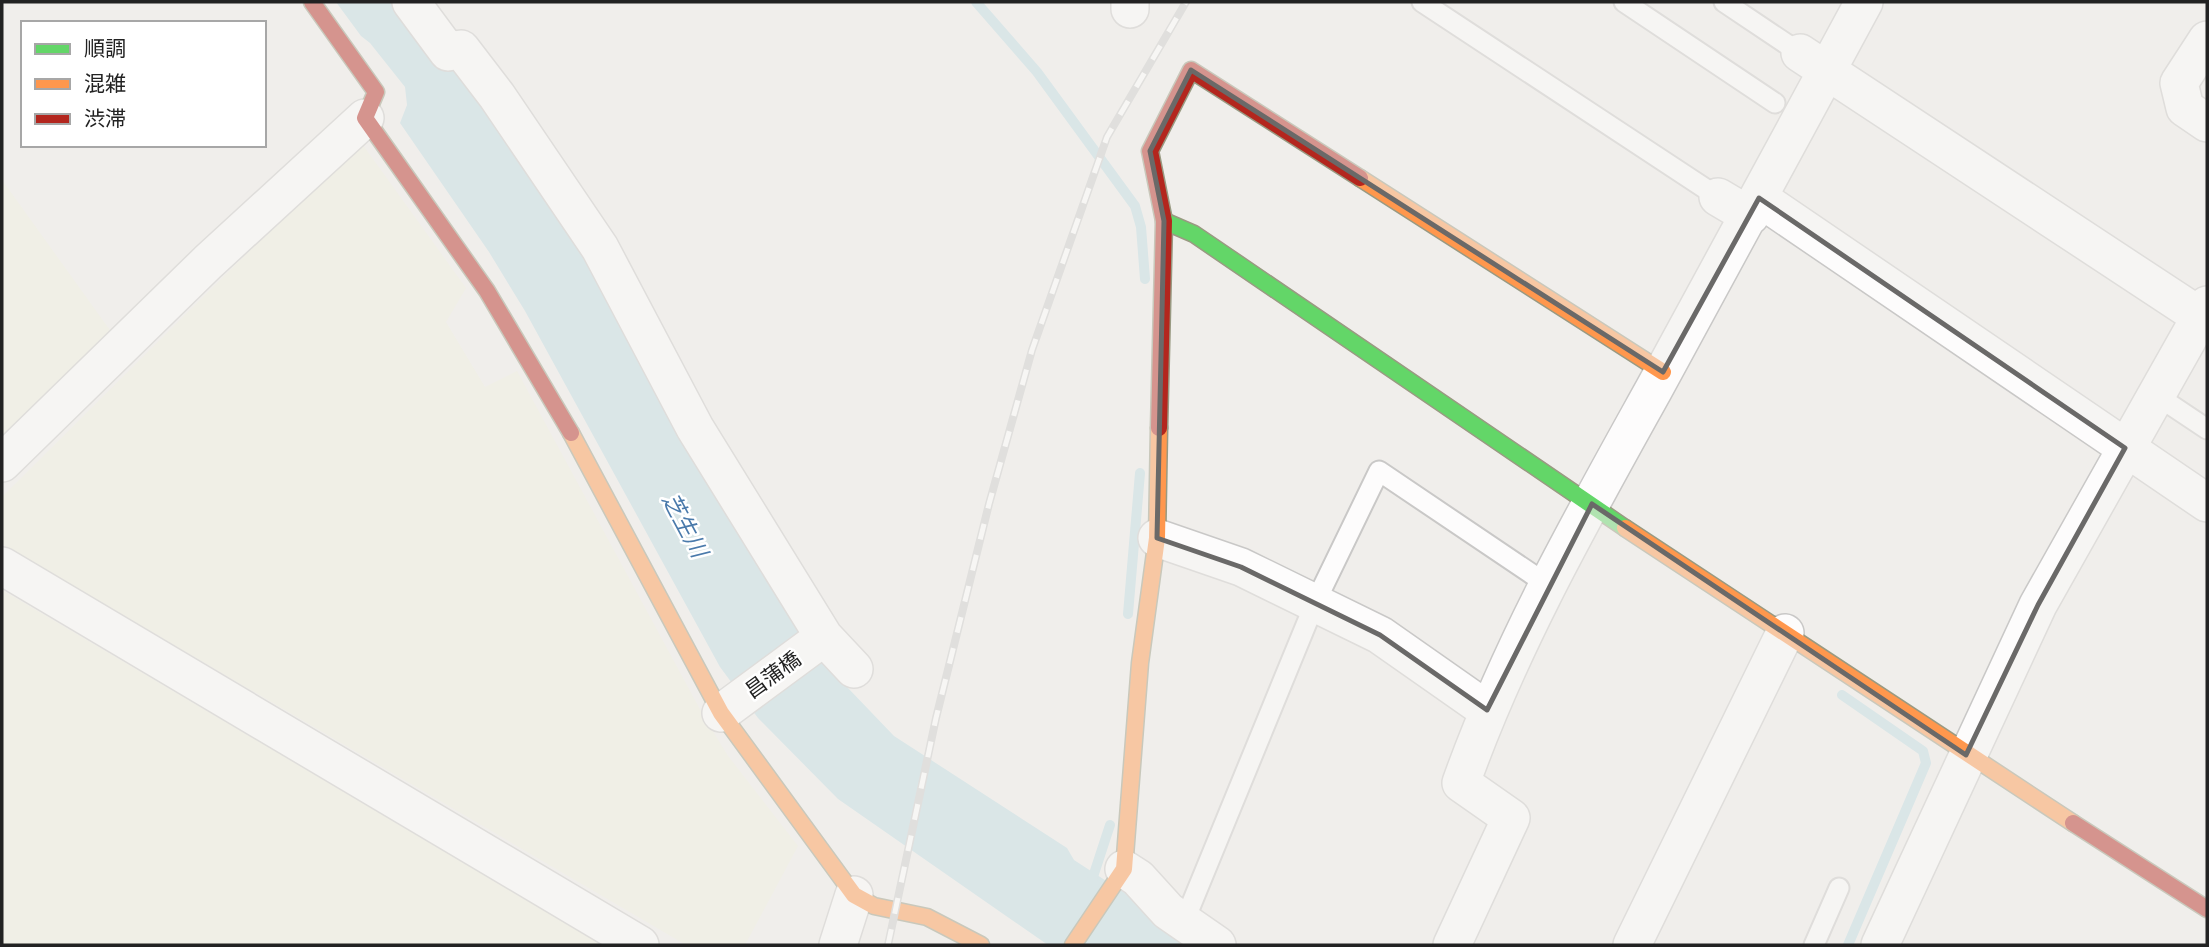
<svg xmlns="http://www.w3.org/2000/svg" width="2209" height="947" viewBox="0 0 2209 947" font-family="'Space Grotesk','Noto Sans JP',sans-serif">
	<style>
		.farmland { fill: #efefdf }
		.water { fill: #bfdbe3 }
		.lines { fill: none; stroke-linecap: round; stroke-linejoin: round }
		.stream { stroke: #bfdbe3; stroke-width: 10 }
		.lane-casing { stroke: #c9c8c7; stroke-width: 23 }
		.street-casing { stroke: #c9c8c7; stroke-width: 40 }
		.fast-casing { stroke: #999a82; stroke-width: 19 }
		.slow-casing { stroke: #999a82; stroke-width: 19 }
		.jam-casing { stroke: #999a82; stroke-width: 19 }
		.lane { stroke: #fdfcfc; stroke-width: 19 }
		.street { stroke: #fdfcfc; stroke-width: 37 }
		.fast { stroke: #63d668; stroke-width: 16 }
		.slow { stroke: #ff974d; stroke-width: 16 }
		.jam { stroke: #b3261e; stroke-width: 16 }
		.rail-casing { stroke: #ccc; stroke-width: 8 }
		.rail { stroke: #fff; stroke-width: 5; stroke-dasharray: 16; stroke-linecap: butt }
		.marked { fill: none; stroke: #6a6968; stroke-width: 5; stroke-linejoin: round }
		.labels { text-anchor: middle; stroke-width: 5; stroke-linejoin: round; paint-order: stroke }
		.street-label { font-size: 21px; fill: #222; stroke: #fff }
		.water-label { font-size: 23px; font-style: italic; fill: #4a7aab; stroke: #fff }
	</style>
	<rect width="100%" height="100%" fill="#f0eeeb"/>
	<path class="farmland" d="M 360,141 L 466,288 L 446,322 L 485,387 L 517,371 L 703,715 L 728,756 L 798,846 L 745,945 L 686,945 L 2,544 L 2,497 Z
		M 2,180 L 112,333 L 2,438 Z
		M 2,590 L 603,945 L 2,945 Z"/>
	<path class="water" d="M 336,2 L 399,2 L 457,60 L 529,163 L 825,664 L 894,736 L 1067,848 L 1074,860 L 1205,945 L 1048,945 L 838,799 L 758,718 L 720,667 L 525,311 L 489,252 L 400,123 L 407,105 L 405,87 L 370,43 L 361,36 Z"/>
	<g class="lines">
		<path class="stream" d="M 976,2 L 1037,72 L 1135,206 L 1141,227 L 1145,279
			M 1128,614 L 1140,473
			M 1842,695 L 1923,751 L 1926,763 L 1848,945
			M 1090,886 L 1110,825"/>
		<g class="lane-casing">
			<path id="lane" d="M 1422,2 L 1718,197
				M 1624,2 L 1775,103
				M 1724,2 L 1800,53
				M 2156,395 L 2207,429
				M 1184,922 L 1315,603 L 1379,471 L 1548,585
				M 1814,945 L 1839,888"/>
		</g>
		<g class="street-casing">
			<path id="street" d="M 411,2 L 448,52 L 461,49 L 497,96 L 600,248 L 695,428 L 824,637 L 854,669
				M 1130,2 L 1130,9
				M 2207,40 L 2179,83 L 2185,108 L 2207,123
				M 1800,53 L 2201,317
				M 1718,197 L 1750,216
				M 1759,198 L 2207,503
				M 2,463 L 208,262 L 365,118
				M 1157,538 L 1241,567 L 1380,635 L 1487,710
				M 2,566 L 640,945
				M 721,713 L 824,637
				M 1124,869 L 1138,878 L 1168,911 L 1217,945
				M 838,945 L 854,895
				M 1452,945 L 1511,818 L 1461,783 C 1510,645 1583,517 1654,389 C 1725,260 1794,131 1864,2
				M 1632,945 L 1785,633
				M 1880,945 L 2038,605 L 2207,305"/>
		</g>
		<g class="fast-casing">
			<path id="fast" d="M 1164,221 L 1194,234 L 1625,528"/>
		</g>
		<g class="slow-casing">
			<path id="slow" d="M 1360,178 L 1663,372
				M 571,433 L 721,713 L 854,895 L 874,906 L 927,917 L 981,945
				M 1625,528 L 2073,823
				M 1073,945 L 1124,869 L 1140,663 L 1157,538 L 1159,428"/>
		</g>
		<g class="jam-casing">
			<path id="jam" d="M 312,2 L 376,92 L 365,118 L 487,291 L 571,433
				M 1159,428 L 1164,221 L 1150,151 L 1191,70 L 1360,178
				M 2073,823 L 2207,909"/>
		</g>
		<use href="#lane" class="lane"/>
		<use href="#street" class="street"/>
		<use href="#fast" class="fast"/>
		<use href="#slow" class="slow"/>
		<use href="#jam" class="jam"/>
		<g class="rail-casing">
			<path id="rail" d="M 888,945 L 936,718 L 989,504 L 1032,350 L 1107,137 L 1186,2"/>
		</g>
		<use href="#rail" class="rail"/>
	</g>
	<path d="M0 0H2209V947H0ZM 1191,70 L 1663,372 L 1759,198 L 2125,448 L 2038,605 L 1966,755 L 1592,504 L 1487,710 L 1380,635 L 1241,567 L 1157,538 L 1164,221 L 1150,151 Z" fill="#f0eeeb" fill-opacity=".55" fill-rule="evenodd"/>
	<path class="marked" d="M 1191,70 L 1663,372 L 1759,198 L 2125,448 L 2038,605 L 1966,755 L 1592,504 L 1487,710 L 1380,635 L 1241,567 L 1157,538 L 1164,221 L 1150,151 Z"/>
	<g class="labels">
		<g class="street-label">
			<text transform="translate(773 675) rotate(-36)" y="7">昌蒲橋</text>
		</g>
		<g class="water-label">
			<text transform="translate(685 525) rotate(62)" y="8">芝生川</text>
		</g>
	</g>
	<rect width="2209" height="947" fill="none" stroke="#222222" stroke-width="7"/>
	<rect x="21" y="21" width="245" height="126" fill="#ffffff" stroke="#a7a7a7" stroke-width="2"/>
	<rect x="35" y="44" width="35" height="10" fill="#63d668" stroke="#a7a7a7" stroke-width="2"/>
	<text x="84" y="56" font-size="21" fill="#222222">順調</text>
	<rect x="35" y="79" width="35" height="10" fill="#ff974d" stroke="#a7a7a7" stroke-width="2"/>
	<text x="84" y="91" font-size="21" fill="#222222">混雑</text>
	<rect x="35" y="114" width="35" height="10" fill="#b3261e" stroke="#a7a7a7" stroke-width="2"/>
	<text x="84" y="126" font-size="21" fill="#222222">渋滞</text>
</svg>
